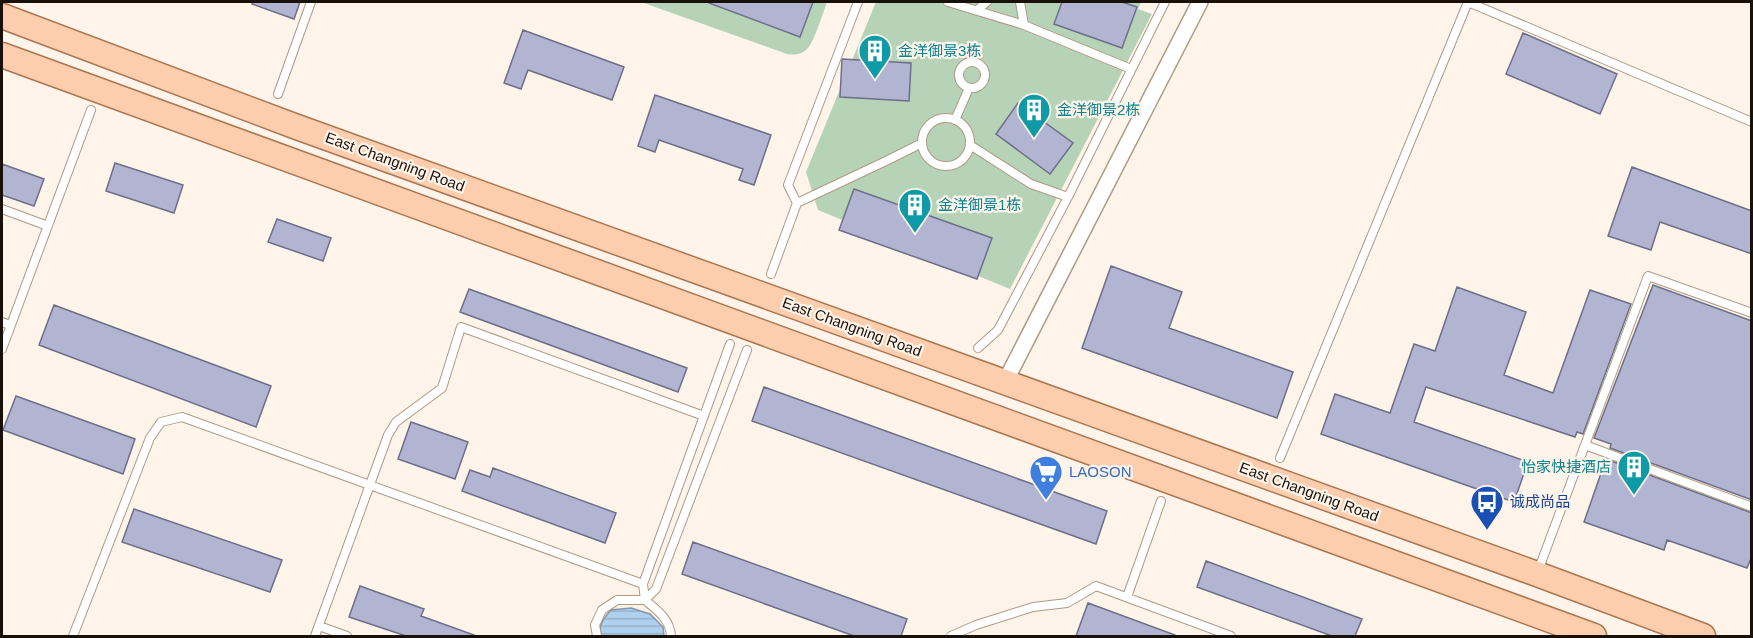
<svg xmlns="http://www.w3.org/2000/svg" width="1753" height="638" viewBox="0 0 1753 638" font-family="Arial,'Noto Sans SC',sans-serif">
	<style>
		.green { fill: #b6d2b7 }
		.water { fill: url(#water-rules); stroke: #8297aa; stroke-width: 1.5 }
		.building { fill: #b2b5d2; stroke: #6d6f89; stroke-width: 1.5 }
		.lines { fill: none; stroke-linecap: round; stroke-linejoin: round }
		.lane-casing { stroke: #af9a83; stroke-width: 10 }
		.street-casing { stroke: #af9a83; stroke-width: 18 }
		.primary-casing { stroke: #ab7651; stroke-width: 27 }
		.lane { stroke: #fff; stroke-width: 8 }
		.street { stroke: #fff; stroke-width: 15 }
		.primary { stroke: #fcceae; stroke-width: 24 }
		.labels { text-anchor: middle; stroke-width: 4.5; stroke-linejoin: round; paint-order: stroke }
		.culture-label { font-size: 15px; fill: #0d838f; stroke: #fef4ea; text-anchor: start }
		.street-label { font-size: 15px; fill: #191109; stroke: #fef4ea }
		.shop-label { font-size: 15px; fill: #366cbe; stroke: #fef4ea; text-anchor: start }
		.transit-label { font-size: 15px; fill: #164399; stroke: #fef4ea; text-anchor: start }
	</style>
	<defs>
		<pattern id="water-rules" width="6" height="5" patternUnits="userSpaceOnUse" patternTransform="scale(1.5)"><rect width="6" height="5" fill="#afd0ef"/><path d="M0 2.5h6" fill="none" stroke="#96b2cc"/></pattern>
	</defs>
	<rect width="100%" height="100%" fill="#fef4ea"/>
	<path class="green" d="M 641,2 L 827,2 C 823,12 814,44 806,50 C 800,55 794,55 787,54 Z
		M 876,2 L 1141,2 L 1138,9 L 1152,14 L 1010,289 L 818,210 L 806,172 Z"/>
	<path class="water" d="M 631,608 L 650,614 L 663,627 L 664,636 L 601,636 C 598,624 604,618 611,610 Z"/>
	<path class="building" d="M 252,2 L 300,2 L 294,19 L 252,4 Z
		M 709,2 L 813,2 L 800,37 L 709,3 Z
		M 1062,2 L 1122,2 L 1137,7 L 1122,48 L 1054,24 Z
		M 523,30 L 624,67 L 612,100 L 528,70 L 521,89 L 504,83 Z
		M 1523,33 L 1617,74 L 1600,114 L 1506,74 Z
		M 842,59 L 911,63 L 909,101 L 840,97 Z
		M 655,95 L 771,135 L 754,185 L 739,180 L 743,169 L 659,140 L 655,152 L 638,146 Z
		M 1018,103 L 1073,143 L 1050,174 L 996,134 Z
		M 115,163 L 183,185 L 174,213 L 106,191 Z
		M 2,164 L 44,179 L 34,206 L 2,195 Z
		M 1632,167 L 1752,211 L 1752,254 L 1660,222 L 1651,250 L 1608,236 Z
		M 854,189 L 992,238 L 977,279 L 839,230 Z
		M 277,219 L 331,238 L 323,261 L 268,242 Z
		M 1111,266 L 1182,292 L 1169,328 L 1293,372 L 1277,418 L 1082,348 Z
		M 1653,285 L 1752,321 L 1752,500 L 1610,448 L 1611,444 L 1594,438 Z
		M 1457,287 L 1526,312 L 1504,375 L 1553,393 L 1590,290 L 1631,304 L 1583,434 L 1577,432 L 1575,437 L 1426,387 L 1414,422 L 1528,462 L 1514,502 L 1321,434 L 1335,394 L 1390,413 L 1414,344 L 1435,351 Z
		M 469,289 L 687,368 L 678,392 L 460,312 Z
		M 54,305 L 271,386 L 256,427 L 39,345 Z
		M 764,387 L 1107,511 L 1096,544 L 752,421 Z
		M 16,396 L 135,439 L 123,474 L 3,430 Z
		M 411,422 L 468,442 L 455,479 L 398,459 Z
		M 1606,459 L 1752,513 L 1752,556 L 1747,568 L 1667,540 L 1664,550 L 1584,522 Z
		M 493,468 L 616,513 L 605,543 L 462,491 L 470,470 L 490,477 Z
		M 134,509 L 282,560 L 270,592 L 122,542 Z
		M 693,542 L 907,619 L 901,636 L 854,636 L 682,574 Z
		M 1206,561 L 1362,619 L 1355,636 L 1332,636 L 1197,587 Z
		M 360,586 L 424,609 L 421,616 L 474,635 L 474,636 L 406,636 L 349,617 Z
		M 1088,603 L 1175,635 L 1175,636 L 1076,636 Z"/>
	<g class="lines">
		<g class="lane-casing">
			<path id="lane" d="M 948,2 L 1024,25 L 1131,69
				M 1020,2 L 1024,25
				M 977,10 L 987,2
				M959 75a13 13 0 1 1 26 0a13 13 0 1 1-26 0Z
				M 278,94 L 311,2
				M922 142a24 24 0 1 1 48 0a24 24 0 1 1-48 0Z
				M 955,120 L 969,88
				M 970,145 L 1031,184 L 1068,197
				M 797,203 L 886,161 L 922,143
				M 2,209 L 48,226
				M 771,274 L 797,203 L 788,185 L 858,2
				M 2,322 L 10,325
				M 978,348 L 998,330 L 1068,197 L 1165,2
				M 2,349 L 91,110
				M 1585,445 L 1752,507
				M 1280,458 L 1468,2 L 1752,122
				M 1538,571 L 1648,276 L 1752,313
				M 643,584 L 645,600 L 656,589 L 747,350
				M 1127,597 L 1161,501
				M 319,626 L 347,636
				M 73,636 L 150,438 L 161,422 L 182,417 L 643,584 L 730,344
				M 315,636 L 388,435 L 396,422 L 442,388 L 461,327 L 704,416
				M 597,636 L 595,625 L 602,610 L 617,600 L 645,600 C 657,610 670,619 671,636
				M 951,636 L 976,625 L 1033,607 L 1067,603 L 1096,586 L 1231,636"/>
		</g>
		<g class="street-casing">
			<path id="street" d="M 1005,382 L 1200,2"/>
		</g>
		<g class="primary-casing">
			<path id="primary" d="M 2,16 L 297,127 L 1537,574 L 1703,636
				M 2,55 L 1594,636"/>
		</g>
		<use href="#lane" class="lane"/>
		<use href="#street" class="street"/>
		<use href="#primary" class="primary"/>
	</g>
	<defs>
		<g id="building-pin" transform="scale(1.725)"><path d="M0 17L-7.5 6A9.5 9.5 0 1 1 7.5 6Z" fill="#0f9aa8" stroke="#fef4ea"/><path d="M-4-6H4V6H1V3H-1V6H-4ZM-2.5-4.3h1.7v1.8h-1.7ZM.8-4.3h1.7v1.8H.8ZM-2.5-1h1.7V.8h-1.7ZM.8-1h1.7V.8H.8Z" fill="#fff"/></g>
		<g id="supermarket-pin" transform="scale(1.725)"><path d="M0 17L-7.5 6A9.5 9.5 0 1 1 7.5 6Z" fill="#3f7fe0" stroke="#fef4ea"/><path d="M-6-5.5h2.5l.6 2H6L4.5 2H-2.5L-4.4-4H-6ZM-1.5 3.2a1.3 1.3 0 1 0 .1 0ZM3 3.2a1.3 1.3 0 1 0 .1 0Z" fill="#fff"/></g>
		<g id="bus-pin" transform="scale(1.725)"><path d="M0 17L-7.5 6A9.5 9.5 0 1 1 7.5 6Z" fill="#1a4fb4" stroke="#fef4ea"/><path d="M-5-6H5V4H4V6H2V4H-2V6H-4V4H-5ZM-3.5-4V0h7V-4ZM-3.5 1.2v1.5H-2V1.2ZM2 1.2v1.5H3.5V1.2Z" fill="#fff"/></g>
	</defs>
	<g fill-rule="evenodd">
		<use href="#building-pin" x="875" y="51"/>
		<use href="#building-pin" x="1034" y="110"/>
		<use href="#building-pin" x="915" y="205"/>
		<use href="#building-pin" x="1634" y="467"/>
		<use href="#supermarket-pin" x="1046" y="472"/>
		<use href="#bus-pin" x="1487" y="502"/>
	</g>
	<g class="labels">
		<g class="culture-label">
			<text x="898" y="56">金洋御景3栋</text>
			<text x="1057" y="115">金洋御景2栋</text>
			<text x="938" y="210">金洋御景1栋</text>
			<text x="1611" y="472" text-anchor="end">怡家快捷酒店</text>
		</g>
		<g class="street-label">
			<text transform="translate(395 162) rotate(20)" y="5">East Changning Road</text>
			<text transform="translate(852 327) rotate(20)" y="5">East Changning Road</text>
			<text transform="translate(1309 492) rotate(20)" y="5">East Changning Road</text>
		</g>
		<g class="shop-label">
			<text x="1069" y="477">LAOSON</text>
		</g>
		<g class="transit-label">
			<text x="1510" y="507">诚成尚品</text>
		</g>
	</g>
	<rect width="1753" height="638" fill="none" stroke="#191109" stroke-width="6"/>
</svg>
